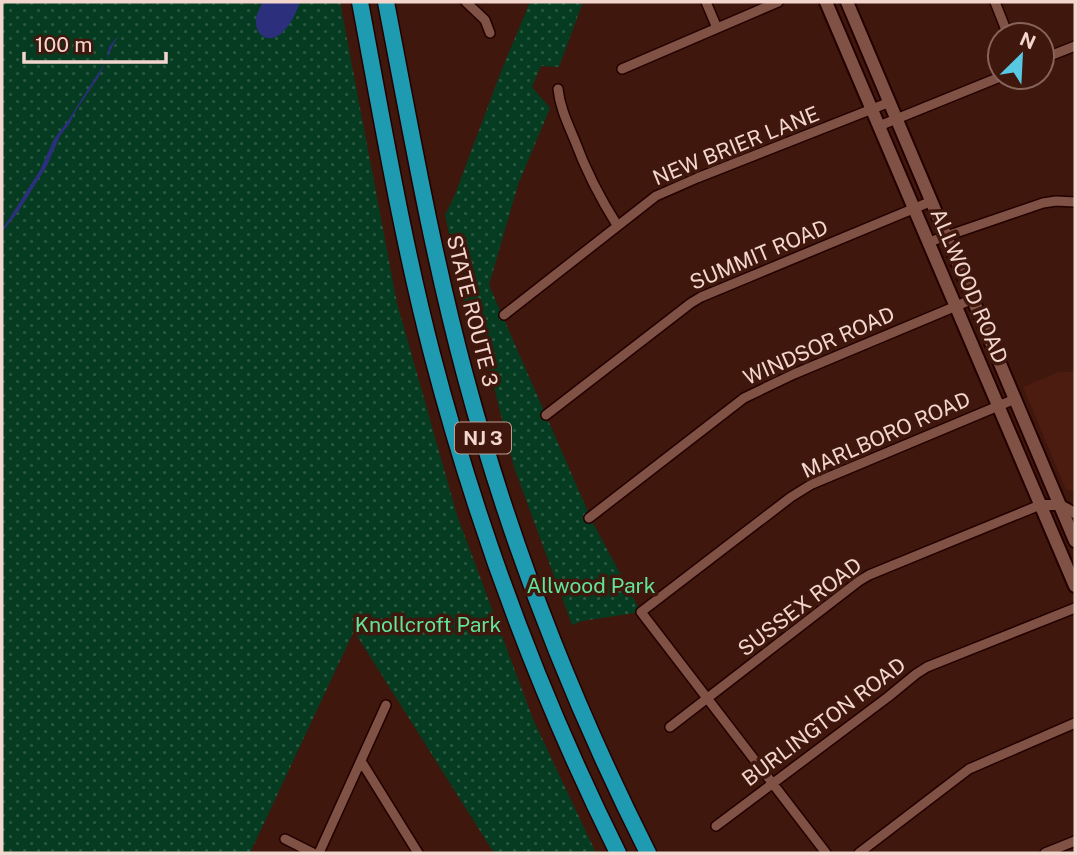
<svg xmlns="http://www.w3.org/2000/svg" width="1077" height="855" viewBox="0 0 1077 855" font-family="'Public Sans',sans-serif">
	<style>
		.built { fill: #4b1c0f }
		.grass { fill: url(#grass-dots) }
		.water { fill: #2c2f7b }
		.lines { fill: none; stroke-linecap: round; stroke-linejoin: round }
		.minor-casing { stroke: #230100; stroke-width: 12 }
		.tertiary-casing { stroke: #230100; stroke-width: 14 }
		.secondary-casing { stroke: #230100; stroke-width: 16 }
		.trunk-casing { stroke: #230100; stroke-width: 19 }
		.minor { stroke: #805245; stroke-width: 9 }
		.tertiary { stroke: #805245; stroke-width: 10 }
		.secondary { stroke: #805245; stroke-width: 12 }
		.trunk { stroke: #1e9bb0; stroke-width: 16 }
		.labels { text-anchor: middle; stroke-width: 7; stroke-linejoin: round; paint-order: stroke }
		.shield { fill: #3f170c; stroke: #bd9d94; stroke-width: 2 }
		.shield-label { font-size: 19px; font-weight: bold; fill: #f3d7cf }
		.street-label { font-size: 21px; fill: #f3d7cf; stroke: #3f170c }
		.park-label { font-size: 21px; fill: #60e49a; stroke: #3f170c }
	</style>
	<defs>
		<pattern id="grass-dots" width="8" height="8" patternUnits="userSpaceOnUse" patternTransform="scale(1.75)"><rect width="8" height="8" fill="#053c21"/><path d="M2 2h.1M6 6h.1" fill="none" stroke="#2a5740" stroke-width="1.8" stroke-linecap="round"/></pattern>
	</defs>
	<rect width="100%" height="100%" fill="#3f170c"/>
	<path class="built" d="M 1058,372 L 1075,372 L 1075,491 L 1066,490 L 1023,387 Z"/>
	<path class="grass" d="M 2,2 L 340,2 L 397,303 L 457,515 L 533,719 L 596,853 L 494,853 L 354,631 L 250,853 L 2,853 Z
		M 530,2 L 583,2 L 559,67 L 541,66 L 532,87 L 550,108 L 518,185 L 489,285 L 593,523 L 641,612 L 582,621 L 572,625 L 514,467 L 476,316 L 468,322 L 445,215 L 454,197 L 502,69 Z"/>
	<path class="water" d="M 262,2 L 300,2 C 296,14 282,45 264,37 C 259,34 256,29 256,23 C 255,15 260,10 262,2 Z
		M 117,37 L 118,37 L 114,43 L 98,78 L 75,112 L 70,123 L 60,136 L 47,166 L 18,212 L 3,231 L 2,237 L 2,230 L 40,170 L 54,139 L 67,122 L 106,61 L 109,47 Z"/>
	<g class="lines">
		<g class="minor-casing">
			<path id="minor" d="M 466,2 L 485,20 L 490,33
				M 706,2 L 717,28
				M 995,2 L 1008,35
				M 1042,59 L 1075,46
				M 622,69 L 778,2
				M 558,89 C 560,108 568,124 575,141 C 586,171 600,198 617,225
				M 879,126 L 1000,77
				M 929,242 L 1043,203 L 1056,201 L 1075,202
				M 504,315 L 656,196 L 697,178 L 890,102
				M 546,415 L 691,303 L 701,297 L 932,201
				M 589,518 L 744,398 L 794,374 L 973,299
				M 670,727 L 859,581 L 869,575 L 1040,505
				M 361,761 L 418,853
				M 716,826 L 888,697 L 916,674 L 927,667 L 1075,608
				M 285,839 L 313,853
				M 319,853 L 386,705
				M 826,853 L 641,612 L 791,497 L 812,484 L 1015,399
				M 859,853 L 969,769 L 1075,723
				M 1045,853 L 1075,841"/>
		</g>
		<g class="tertiary-casing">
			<path id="tertiary" d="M 1040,505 L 1060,505 L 1075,513"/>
		</g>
		<g class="secondary-casing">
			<path id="secondary" d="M 826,2 L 1075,586
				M 847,2 L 1075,541"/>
		</g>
		<g class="trunk-casing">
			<path id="trunk" d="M 360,2 C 382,119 402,238 432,354 C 477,527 539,694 618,853
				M 386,2 C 410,126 432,252 465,375 C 509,540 571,700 648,853"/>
		</g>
		<use href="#minor" class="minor"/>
		<use href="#tertiary" class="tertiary"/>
		<use href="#secondary" class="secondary"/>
		<use href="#trunk" class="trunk"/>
	</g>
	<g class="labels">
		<rect class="shield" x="455" y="422.5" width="56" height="31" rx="5"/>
		<g class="shield-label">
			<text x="483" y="445">NJ 3</text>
		</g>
		<g class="street-label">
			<text transform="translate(736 146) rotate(-22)" y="7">NEW BRIER LANE</text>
			<text transform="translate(759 255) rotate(-23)" y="7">SUMMIT ROAD</text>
			<text transform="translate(969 286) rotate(67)" y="7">ALLWOOD ROAD</text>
			<text transform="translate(472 311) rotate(76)" y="7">STATE ROUTE 3</text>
			<text transform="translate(819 346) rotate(-24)" y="7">WINDSOR ROAD</text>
			<text transform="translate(886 435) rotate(-24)" y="7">MARLBORO ROAD</text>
			<text transform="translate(800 607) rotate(-37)" y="7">SUSSEX ROAD</text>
			<text transform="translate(824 722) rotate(-37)" y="7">BURLINGTON ROAD</text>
		</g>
		<g class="park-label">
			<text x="591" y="593">Allwood Park</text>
			<text x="428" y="632">Knollcroft Park</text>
		</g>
	</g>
	<rect width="1077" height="855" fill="none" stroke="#f3d7cf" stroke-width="7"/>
	<g transform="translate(1021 56) rotate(24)"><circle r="33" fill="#3f170c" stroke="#87645a" stroke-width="2"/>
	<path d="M0-5L12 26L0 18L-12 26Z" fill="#58c9e3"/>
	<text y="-10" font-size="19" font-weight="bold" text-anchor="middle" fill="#f3d7cf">N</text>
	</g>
	<path d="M24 52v10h142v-10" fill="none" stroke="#f3d7cf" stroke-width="3.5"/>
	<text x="35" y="52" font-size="21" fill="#f3d7cf" stroke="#3f170c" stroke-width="5" paint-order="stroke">100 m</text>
</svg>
